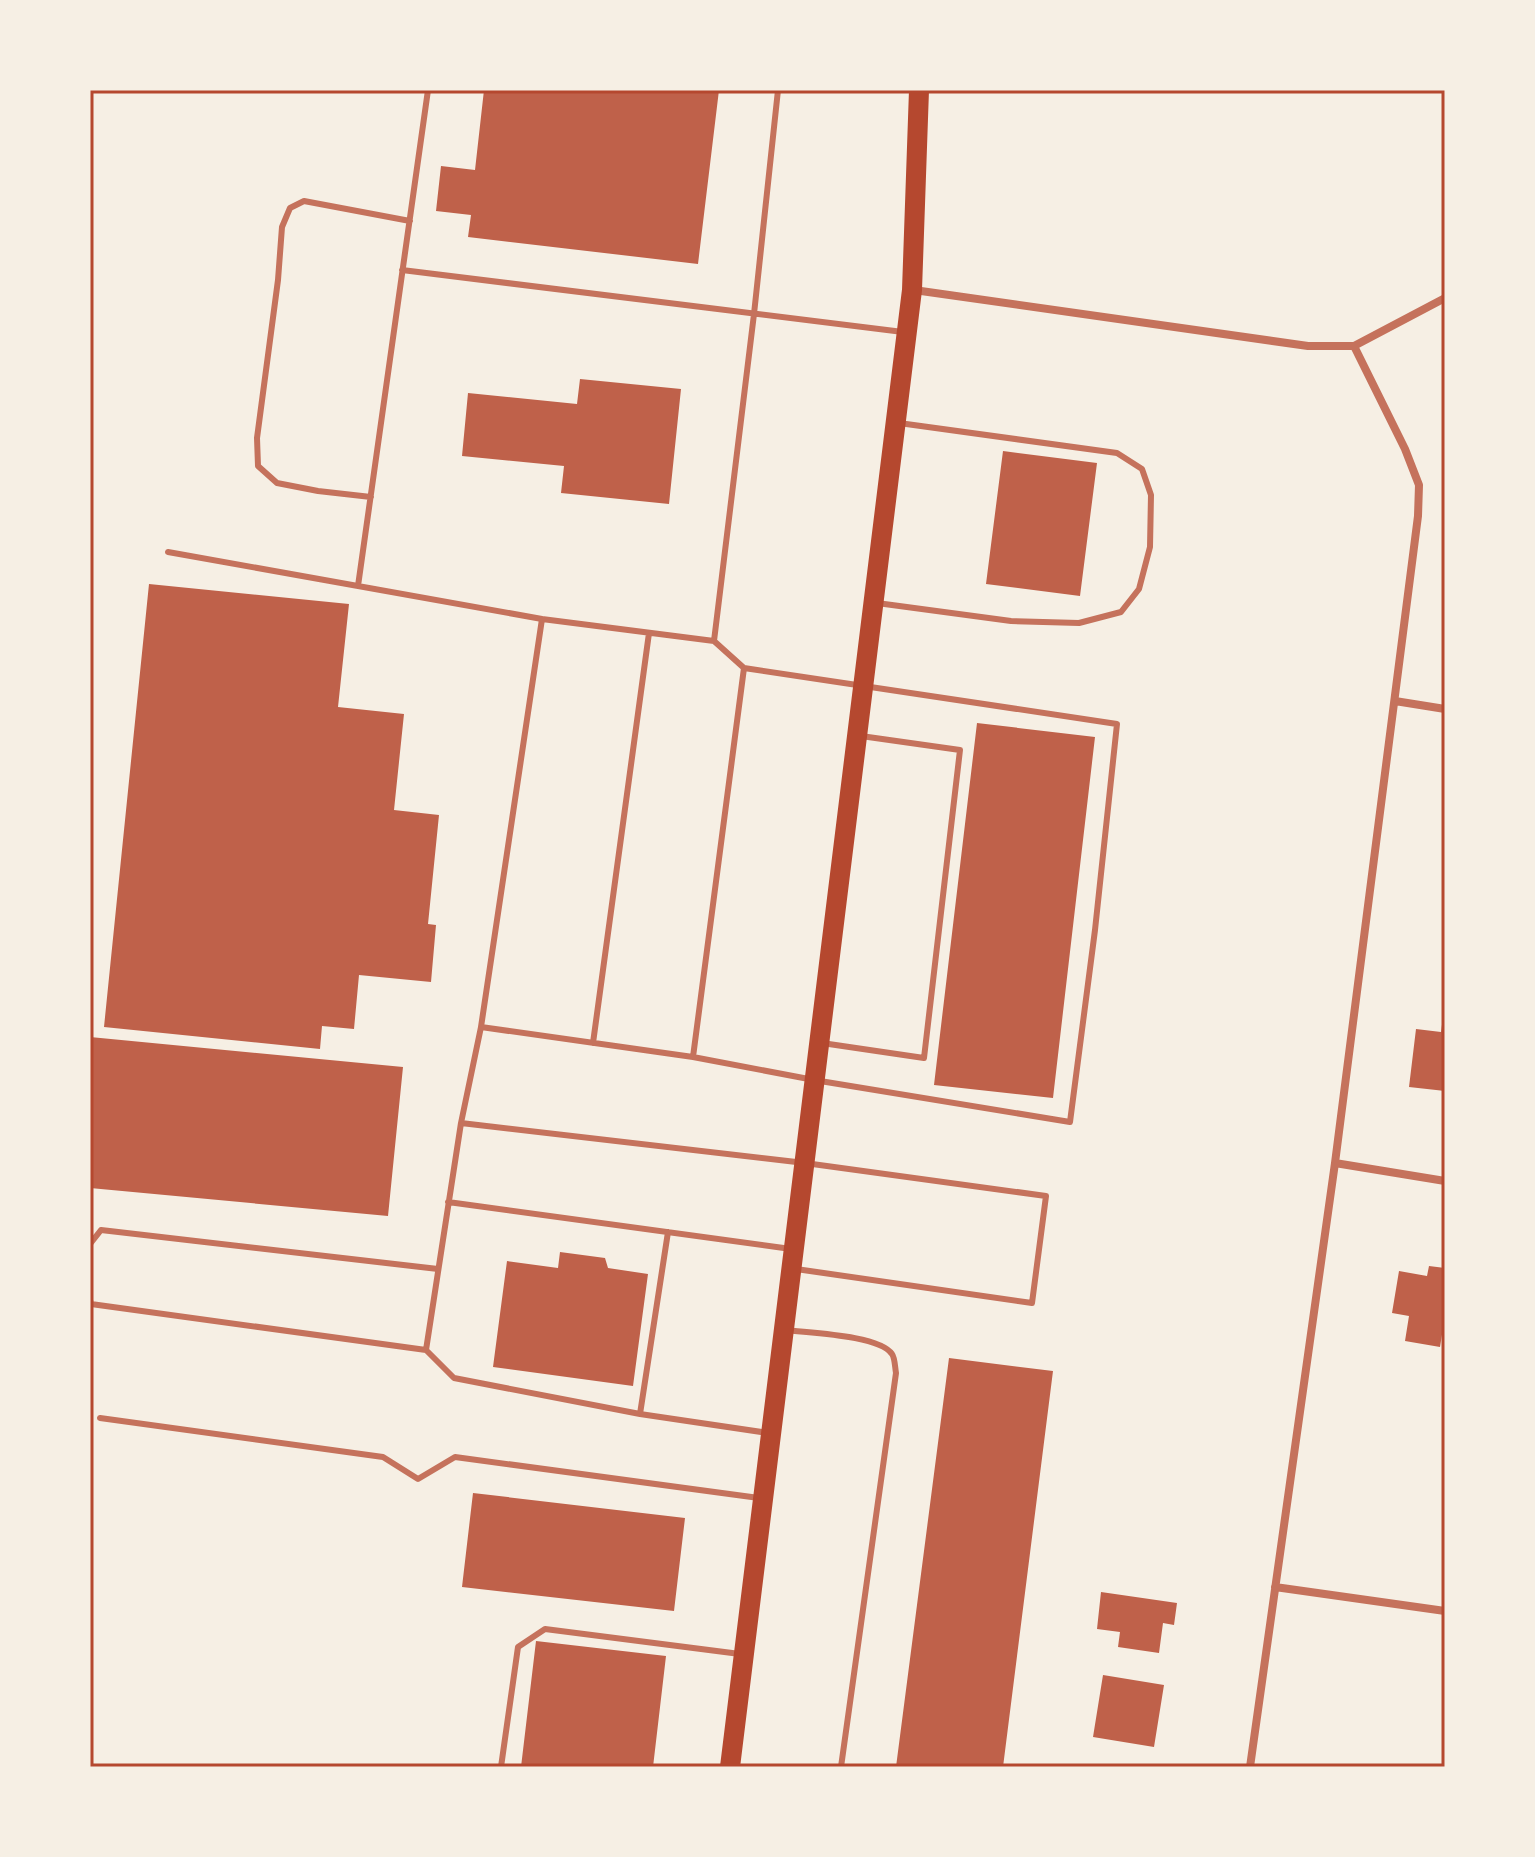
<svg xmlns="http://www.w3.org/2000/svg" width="1535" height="1857" viewBox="0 0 1535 1857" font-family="Jost,sans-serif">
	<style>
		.building { fill: #bf614a }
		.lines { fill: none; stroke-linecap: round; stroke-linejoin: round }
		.service { stroke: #c5725c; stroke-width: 6 }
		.minor { stroke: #c5725c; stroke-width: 8 }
		.primary { stroke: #b5482f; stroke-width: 20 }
		.neatline { fill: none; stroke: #b5482f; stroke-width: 3 }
	</style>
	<rect width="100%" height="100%" fill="#f6efe4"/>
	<path class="building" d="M 484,90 L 719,90 L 698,264 L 468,237 L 471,215 L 436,211 L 441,166 L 475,170 Z
		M 580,379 L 681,389 L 669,504 L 561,493 L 564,466 L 462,456 L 468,393 L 577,404 Z
		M 1003,451 L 1097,463 L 1080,596 L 986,584 Z
		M 149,584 L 349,604 L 338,707 L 404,714 L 394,810 L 439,815 L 428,924 L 436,925 L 431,982 L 359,975 L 354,1029 L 322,1026 L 320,1049 L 104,1027 Z
		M 977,723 L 1095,737 L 1053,1098 L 934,1085 Z
		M 1443,1017 L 1445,1017 L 1445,1091 L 1409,1087 L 1416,1029 L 1441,1032 Z
		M 90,1037 L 403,1067 L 388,1216 L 90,1188 Z
		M 560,1252 L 605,1258 L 608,1268 L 648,1274 L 633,1386 L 493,1367 L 507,1261 L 558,1268 Z
		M 1429,1266 L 1445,1268 L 1445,1316 L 1440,1347 L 1405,1341 L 1409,1316 L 1392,1313 L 1399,1271 L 1427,1276 Z
		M 949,1358 L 1053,1371 L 1003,1767 L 896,1767 Z
		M 473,1493 L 685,1518 L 674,1611 L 462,1587 Z
		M 1101,1592 L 1177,1603 L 1174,1625 L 1163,1623 L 1159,1653 L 1118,1647 L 1120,1632 L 1097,1629 Z
		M 536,1641 L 666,1656 L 653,1767 L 521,1767 Z
		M 1103,1675 L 1164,1685 L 1154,1747 L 1093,1737 Z"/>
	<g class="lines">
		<path class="service" d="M 402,270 L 903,332
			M 371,497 L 318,491 L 277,483 L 258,466 L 257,438 L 278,280 L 282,227 L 290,208 L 304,201 L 410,221
			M 168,552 L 542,619
			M 358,586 L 428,90
			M 877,603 L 1011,621 L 1079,623 L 1121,612 L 1139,589 L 1150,547 L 1151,495 L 1142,469 L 1117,453 L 899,423
			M 714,641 L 754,314 L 778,90
			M 481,1027 L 693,1057
			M 593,1043 L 649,633
			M 822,1043 L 924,1058 L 960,750 L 861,736
			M 461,1123 L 805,1163 L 1046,1196 L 1032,1303 L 796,1269
			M 448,1202 L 791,1249
			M 90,1244 L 101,1230 L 438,1269
			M 90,1300 L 91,1304 L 426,1350 L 454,1378 L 640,1414 L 768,1433
			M 786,1330 C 808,1333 879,1335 892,1354 C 895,1358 895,1368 896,1373 L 841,1767
			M 426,1350 L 461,1123 L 481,1027 L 542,619 L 714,641 L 744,668 L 693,1057 L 814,1080 L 1070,1122 L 1095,930 L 1117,724 L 744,668
			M 640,1414 L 668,1232
			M 100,1418 L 383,1457 L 418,1479 L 455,1457 L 759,1498
			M 501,1767 L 518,1647 L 545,1629 L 740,1654"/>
		<path class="minor" d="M 914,290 L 1308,346 L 1354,346 L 1445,298
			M 1395,701 L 1445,709
			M 1335,1163 L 1445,1181
			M 1275,1587 L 1445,1611
			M 1250,1767 L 1335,1163 L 1418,516 L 1419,485 L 1405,449 L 1354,346"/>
		<path class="primary" d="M 730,1767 L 912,290 L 919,90"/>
	</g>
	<rect width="1535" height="1857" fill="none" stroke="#f6efe4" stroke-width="184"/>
	<rect x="92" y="92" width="1351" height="1673" class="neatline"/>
</svg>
